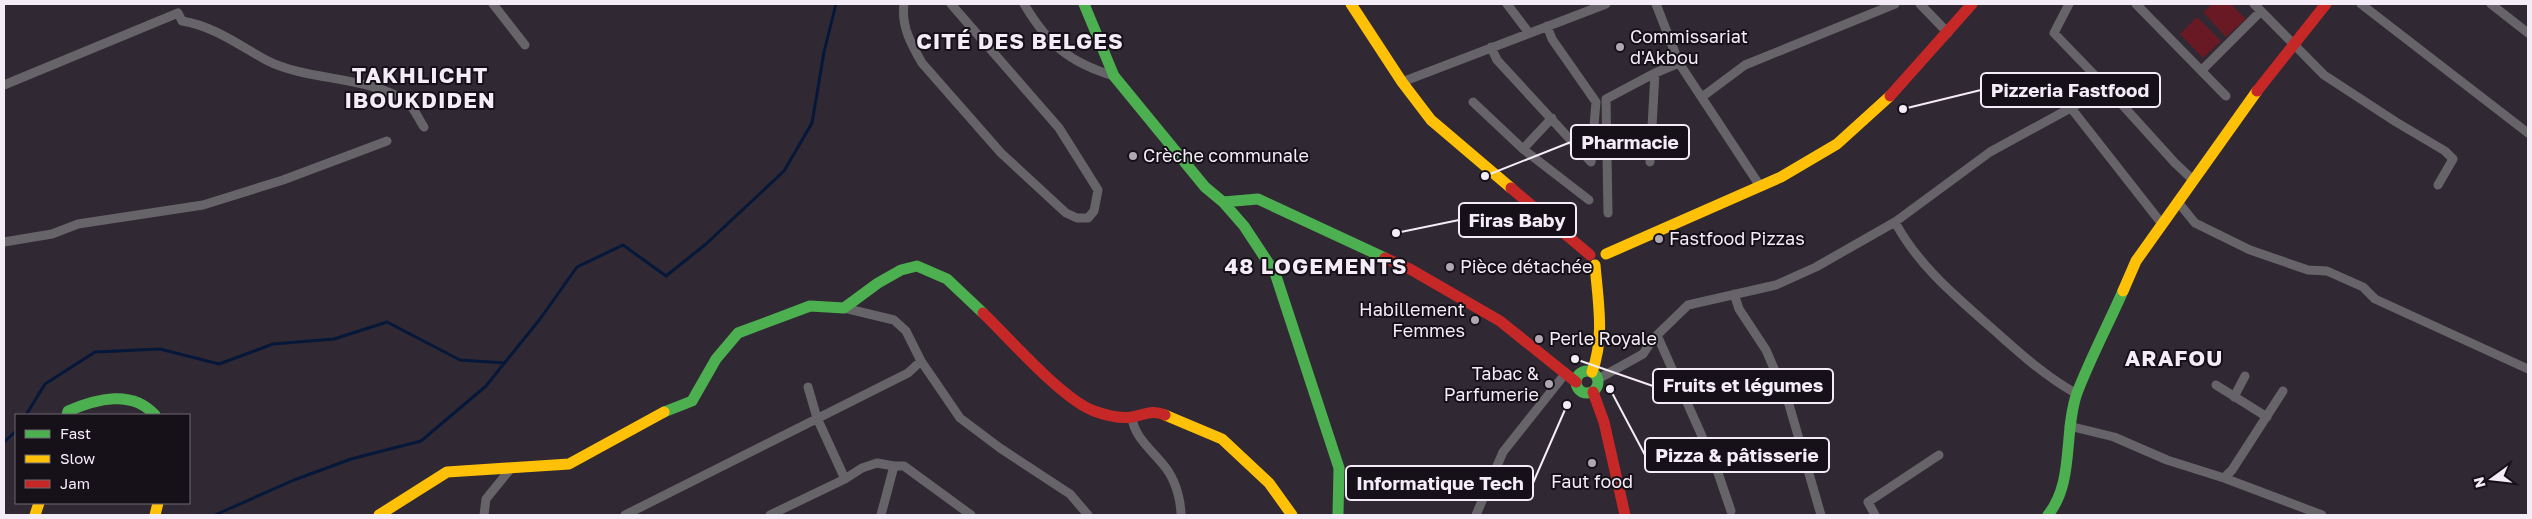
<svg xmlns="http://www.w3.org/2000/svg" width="2532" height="519" viewBox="0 0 2532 519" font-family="'Golos Text',sans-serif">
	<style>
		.green { fill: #681924 }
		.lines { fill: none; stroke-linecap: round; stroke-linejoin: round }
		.stream { stroke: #061839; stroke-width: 3 }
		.street { stroke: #666469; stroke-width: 9 }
		.fast { stroke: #4caf50; stroke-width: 11 }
		.slow { stroke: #ffc107; stroke-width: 11 }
		.jam { stroke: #c62828; stroke-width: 11 }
		.poi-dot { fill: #afa7b1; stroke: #161118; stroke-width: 2 }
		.labels { text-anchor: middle; stroke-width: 4; stroke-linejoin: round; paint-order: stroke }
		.poi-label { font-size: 18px; fill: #f4ecf6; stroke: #161118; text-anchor: start }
		.district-label { font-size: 22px; font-weight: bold; letter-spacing: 1px; fill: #f4ecf6; stroke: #161118 }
		.leader { fill: none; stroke: #f4ecf6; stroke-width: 2 }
		.callout-dot { fill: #f4ecf6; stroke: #161118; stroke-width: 2 }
		.callout { fill: #161118; stroke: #f4ecf6; stroke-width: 2 }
		.callout-label { font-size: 19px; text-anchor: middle; font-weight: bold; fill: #f4ecf6 }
	</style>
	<rect width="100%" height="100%" fill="#302832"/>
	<path class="green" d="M 2213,4 L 2231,4 L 2246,19 L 2226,37 L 2203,12 Z
		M 2197,17 L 2221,41 L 2203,58 L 2180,34 Z"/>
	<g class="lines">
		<path class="stream" d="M 26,415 L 45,384 L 95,352 L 160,349 L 219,364 L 273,344 L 334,339 L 387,322 L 460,360 L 505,363
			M 4,442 L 16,431
			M 215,515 L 294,480 L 351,459 L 421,441 L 486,386 L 540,319 L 577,267 L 623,245 L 666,276 L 706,244 L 784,171 L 812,123 L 824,52 L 836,4"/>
		<path class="street" d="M 493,4 L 525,45
			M 904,4 C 901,26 911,44 922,63 L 1001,153 L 1066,213 L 1077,218 L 1088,218 L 1094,211 L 1098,190 L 1059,128 L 951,4
			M 1024,4 C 1048,44 1068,62 1114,76
			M 1507,4 L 1529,33
			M 1656,4 L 1679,63 L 1760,186
			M 1920,4 L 1948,33
			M 2136,4 L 2226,96
			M 2254,4 L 2324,75 L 2396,122 L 2445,151 L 2453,159 L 2438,185
			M 2361,4 L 2528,133
			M 2491,4 L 2528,33
			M 1547,26 L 1552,39 L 1596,102 L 1591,162
			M 1491,47 L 1497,60 L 1591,162
			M 2202,70 L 2261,11
			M 1402,82 L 1606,4
			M 4,85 L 178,13 L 182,21 C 214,26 240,46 268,61 C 308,81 370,76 407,102 C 414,107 419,120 424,127
			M 2107,88 L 2175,163 L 2193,180
			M 1702,97 L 1745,65 L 1895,4
			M 1473,102 L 1523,149 L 1589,200
			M 2071,108 L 2162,224
			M 1523,149 L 1552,118
			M 1650,162 L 1655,73 L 1679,63
			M 2178,202 L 2195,223 L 2250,250 L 2308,270 L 2327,271 L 2363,287 L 2375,299 L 2528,369
			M 1608,213 L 1606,99 L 1655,73
			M 1895,222 C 1919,267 1958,298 1995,331 C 2021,354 2046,377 2077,394
			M 4,242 L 52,234 L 78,224 L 203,205 L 283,180 L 387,141
			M 1734,294 L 1739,309 L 1766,350 L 1788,401 L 1821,515
			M 844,308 L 894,320 L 906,331 L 921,361 L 960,418 L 1000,448 L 1070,494 L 1088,515
			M 1657,335 L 1717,470 L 1731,511
			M 1598,379 L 1643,354 L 1653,339 L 1688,305 L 1776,285 L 1816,267 L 1895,222 L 1990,152 L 2107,88 L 2054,33 L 2069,4
			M 2216,385 L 2267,417
			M 808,387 L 817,418 L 845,479
			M 2234,397 L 2245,376
			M 1132,417 C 1134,439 1156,453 1168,471 C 1176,483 1181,501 1181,515
			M 2069,426 L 2114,437 L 2167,460 L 2224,478 L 2322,515
			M 2224,478 L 2232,470 L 2283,391
			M 484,515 L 486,499 L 512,467
			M 625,515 L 908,373 L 921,361
			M 770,515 L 845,479 L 862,468 L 877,463 L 894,466
			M 881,515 L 894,466 L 904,466 L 971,515
			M 1476,515 L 1503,452 L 1565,374
			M 1875,515 L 1868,502 L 1939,455"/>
		<path class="fast" d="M 1084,4 L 1114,76 L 1205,187 L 1223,202 L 1258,199 L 1385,258
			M 1223,202 L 1244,226 L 1275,273 L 1339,468 L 1338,515
			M1576 382a11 11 0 1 1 22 0a11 11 0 1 1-22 0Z
			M 664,412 L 692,401 L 716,359 L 738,333 L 810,306 L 844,308 L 878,283 L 901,270 L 917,266 L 947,279 L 983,313
			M 67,415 L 68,411 C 96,399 132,389 155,415
			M 2048,515 C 2075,481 2063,433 2077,393 C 2090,359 2108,325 2123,291"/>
		<path class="slow" d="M 1351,4 L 1402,82 L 1431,120 L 1511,188
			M 1606,254 L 1781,177 L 1837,144 L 1890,96
			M 2123,291 L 2136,261 L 2257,91
			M 1592,372 C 1605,337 1598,301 1595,265
			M 1165,415 L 1222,439 L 1269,483 L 1292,515
			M 35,515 L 39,503
			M 155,515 L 158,503
			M 379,515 L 447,472 L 569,464 L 664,412"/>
		<path class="jam" d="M 2257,91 L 2326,4
			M 1890,96 L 1972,4
			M 1511,188 L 1590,255
			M 1385,258 L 1410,269 L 1500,321 L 1576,382
			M 983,313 C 1010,339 1062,399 1094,411 C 1105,415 1121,419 1132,417 C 1144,415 1152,409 1165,415
			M 1593,392 L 1604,422 L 1625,515"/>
	</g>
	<g class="poi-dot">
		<circle cx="1620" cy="47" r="5"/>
		<circle cx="1133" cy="156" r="5"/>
		<circle cx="1659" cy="239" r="5"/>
		<circle cx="1450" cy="267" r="5"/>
		<circle cx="1475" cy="320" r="5"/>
		<circle cx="1539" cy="339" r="5"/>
		<circle cx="1549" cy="384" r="5"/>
		<circle cx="1592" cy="463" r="5"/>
	</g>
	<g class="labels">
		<g class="poi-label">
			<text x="1630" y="43">Commissariat<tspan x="1630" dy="21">d'Akbou</tspan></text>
			<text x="1143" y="162">Crèche communale</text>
			<text x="1669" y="245">Fastfood Pizzas</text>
			<text x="1460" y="273">Pièce détachée</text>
			<text x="1465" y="316" text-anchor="end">Habillement<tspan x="1465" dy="21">Femmes</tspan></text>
			<text x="1549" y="345">Perle Royale</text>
			<text x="1539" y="380" text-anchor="end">Tabac &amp;<tspan x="1539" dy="21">Parfumerie</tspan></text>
			<text x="1592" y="488" text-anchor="middle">Faut food</text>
		</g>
		<g class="district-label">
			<text x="1020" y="49">CITÉ DES BELGES</text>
			<text x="420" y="83">TAKHLICHT<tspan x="420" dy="25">IBOUKDIDEN</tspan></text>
			<text x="1316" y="274">48 LOGEMENTS</text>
			<text x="2174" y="366">ARAFOU</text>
		</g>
	</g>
	<path class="leader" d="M1903 109L1981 90M1485 176L1571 142M1396 233L1459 220M1575 359L1653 386M1610 389L1645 455M1567 405L1533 483"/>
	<g class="callout-dot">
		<circle cx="1903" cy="109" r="5"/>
		<circle cx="1485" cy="176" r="5"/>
		<circle cx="1396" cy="233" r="5"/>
		<circle cx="1575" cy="359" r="5"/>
		<circle cx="1610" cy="389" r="5"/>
		<circle cx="1567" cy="405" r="5"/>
	</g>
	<g class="callout">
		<rect x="1981" y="73" width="179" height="34" rx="5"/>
		<rect x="1571" y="125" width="118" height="34" rx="5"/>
		<rect x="1459" y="203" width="117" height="34" rx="5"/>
		<rect x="1653" y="369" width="180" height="34" rx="5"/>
		<rect x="1645" y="438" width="184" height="34" rx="5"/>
		<rect x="1346" y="466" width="187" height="34" rx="5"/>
	</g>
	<g class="callout-label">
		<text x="2070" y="97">Pizzeria Fastfood</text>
		<text x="1630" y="149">Pharmacie</text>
		<text x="1517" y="227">Firas Baby</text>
		<text x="1743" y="392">Fruits et légumes</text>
		<text x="1737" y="462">Pizza &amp; pâtisserie</text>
		<text x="1440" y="490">Informatique Tech</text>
	</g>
	<rect width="2532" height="519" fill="none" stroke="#f4ecf6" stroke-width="10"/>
	<rect x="15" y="414" width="175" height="90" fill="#161118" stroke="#6f6971"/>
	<rect x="25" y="430" width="25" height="8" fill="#4caf50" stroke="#6f6971"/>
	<text x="60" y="439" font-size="15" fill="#f4ecf6">Fast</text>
	<rect x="25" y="455" width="25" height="8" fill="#ffc107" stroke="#6f6971"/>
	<text x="60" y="464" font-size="15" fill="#f4ecf6">Slow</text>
	<rect x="25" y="480" width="25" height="8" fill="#c62828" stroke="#6f6971"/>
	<text x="60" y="489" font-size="15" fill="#f4ecf6">Jam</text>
	<g transform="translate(2492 479) rotate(255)" stroke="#161118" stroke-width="4" paint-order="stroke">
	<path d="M0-4L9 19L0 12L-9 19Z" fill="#f4ecf6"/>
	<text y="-8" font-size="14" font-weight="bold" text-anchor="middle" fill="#f4ecf6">N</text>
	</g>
</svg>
